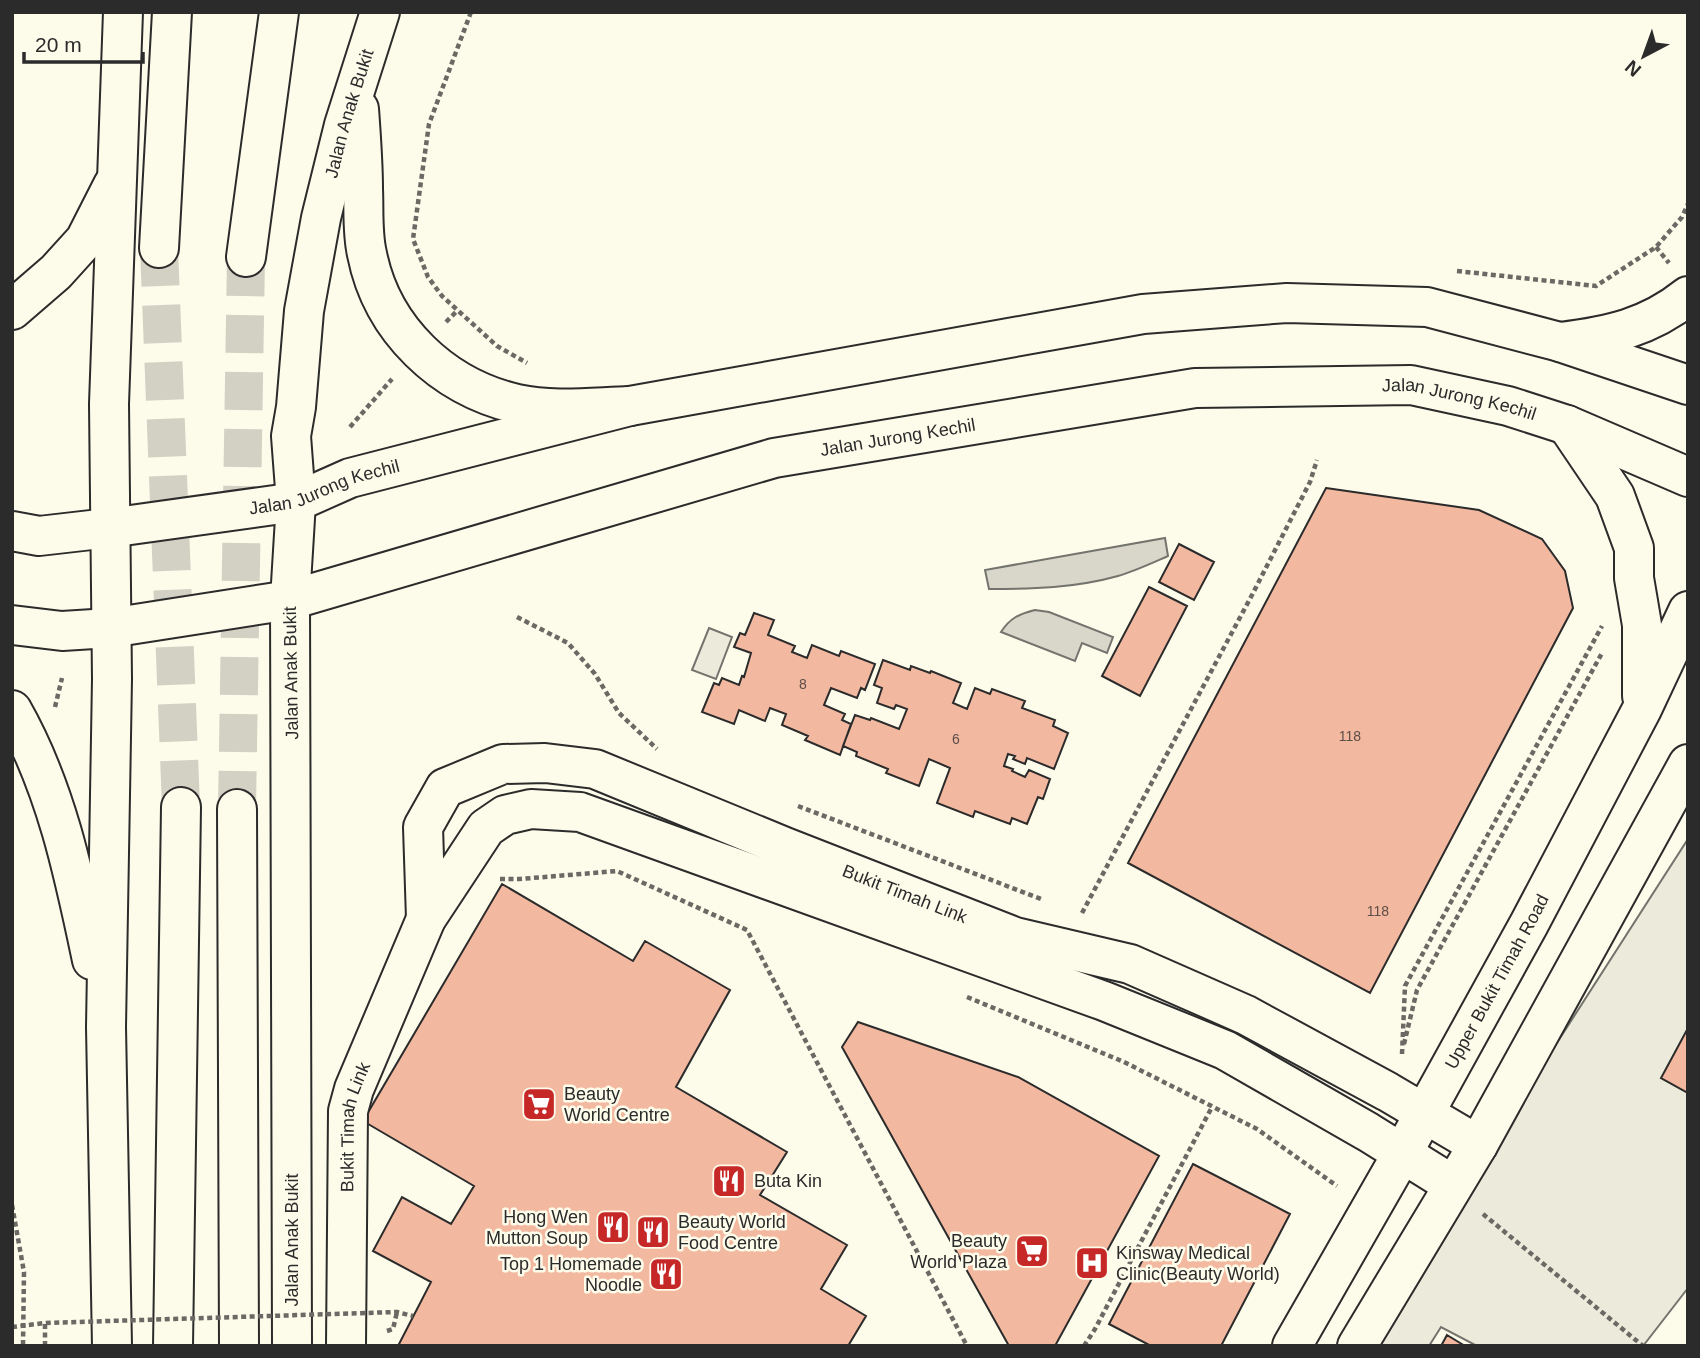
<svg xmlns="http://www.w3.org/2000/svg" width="1700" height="1358" viewBox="0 0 1700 1358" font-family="Helvetica,sans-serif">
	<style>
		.green { fill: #ecebdb; stroke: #74746e; stroke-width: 2 }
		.water { fill: #d8d7c9; stroke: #74746e; stroke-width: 2 }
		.building { fill: #f2b8a0; stroke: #2b2b2b; stroke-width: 2 }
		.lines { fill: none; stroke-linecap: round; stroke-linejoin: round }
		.major-tunnel { stroke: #d3d1c4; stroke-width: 38; stroke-dasharray: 38 19; stroke-linecap: butt }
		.minor-casing { stroke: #2b2b2b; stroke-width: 42 }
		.major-casing { stroke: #2b2b2b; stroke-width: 42 }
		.highway-casing { stroke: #2b2b2b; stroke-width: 42 }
		.path { stroke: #6a6964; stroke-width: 4.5; stroke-dasharray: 5 3.5; stroke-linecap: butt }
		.minor { stroke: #fdfbea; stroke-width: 38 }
		.major { stroke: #fdfbea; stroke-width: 38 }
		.highway { stroke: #fdfbea; stroke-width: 38 }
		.path-bridge { stroke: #6a6964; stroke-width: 4.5; stroke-dasharray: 5 3.5; stroke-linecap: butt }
		.labels { text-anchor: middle; stroke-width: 5; stroke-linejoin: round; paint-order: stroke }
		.number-label { font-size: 14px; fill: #5d4e48 }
		.street-label { font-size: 18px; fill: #2b2b2b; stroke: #fdfbea }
		.poi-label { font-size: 18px; fill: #2b2b2b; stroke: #fdfbea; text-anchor: start }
	</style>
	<rect width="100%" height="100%" fill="#fdfbea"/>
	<path class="green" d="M 709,628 L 732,637 L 716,679 L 692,670 Z
		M 1688,839 L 1688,1288 L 1643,1346 L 1477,1346 L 1441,1327 L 1429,1346 L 1362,1346 Z"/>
	<path class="water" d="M 1165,538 L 1168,556 C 1152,563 1135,571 1118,576 C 1075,588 1033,589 989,589 L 985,570 Z
		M 1035,610 L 1049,612 L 1113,637 L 1107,653 L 1082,643 L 1075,661 L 1001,632 C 1010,618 1019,614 1035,610 Z"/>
	<path class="building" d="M 1326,488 L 1479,510 L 1542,539 L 1565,571 L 1573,608 L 1370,993 L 1128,863 Z
		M 1179,544 L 1214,562 L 1194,600 L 1159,582 Z
		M 1149,587 L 1187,606 L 1140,696 L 1102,676 Z
		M 754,613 L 774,620 L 768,635 L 795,646 L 792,652 L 807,658 L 812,645 L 839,656 L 841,651 L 875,664 L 865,690 L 861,688 L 857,698 L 831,688 L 824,705 L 845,714 L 842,720 L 851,724 L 840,755 L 805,740 L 808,736 L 782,725 L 786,714 L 770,708 L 765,721 L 739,710 L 734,724 L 702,712 L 714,683 L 719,685 L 722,678 L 739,685 L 742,676 L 744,677 L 751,653 L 734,647 L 740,633 L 745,635 Z
		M 883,660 L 910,670 L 911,666 L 930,673 L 931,671 L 961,683 L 953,703 L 967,709 L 975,688 L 990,694 L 992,689 L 1025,701 L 1022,708 L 1055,720 L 1053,726 L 1068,733 L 1054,769 L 1027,758 L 1025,764 L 1013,759 L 1015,756 L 1008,754 L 1004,766 L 1013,769 L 1012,771 L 1025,777 L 1029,770 L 1050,779 L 1043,799 L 1038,797 L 1027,824 L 1012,818 L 1010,824 L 975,811 L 973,817 L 937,803 L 950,768 L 929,759 L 919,786 L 886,773 L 888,769 L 856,756 L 857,752 L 843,746 L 855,715 L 870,720 L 871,718 L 899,729 L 907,709 L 896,705 L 894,709 L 877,703 L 882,688 L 874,685 Z
		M 502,884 L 633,961 L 645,941 L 730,990 L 676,1087 L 787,1152 L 760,1195 L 847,1245 L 821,1289 L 866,1316 L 848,1346 L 398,1346 L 431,1282 L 373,1251 L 402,1197 L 451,1224 L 474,1186 L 363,1121 Z
		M 858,1022 L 1018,1077 L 1159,1156 L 1055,1346 L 1009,1346 L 842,1047 Z
		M 1688,1028 L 1688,1093 L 1661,1078 Z
		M 1193,1164 L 1290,1214 L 1221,1346 L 1151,1346 L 1109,1324 Z
		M 1447,1335 L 1465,1346 L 1441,1346 Z"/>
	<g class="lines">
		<path class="major-tunnel" d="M 159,248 L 181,807
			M 237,809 L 246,257"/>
		<g class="minor-casing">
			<g id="minor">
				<path id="s1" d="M 426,919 L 423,827 L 445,788 L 503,764 L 545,763 L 595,769 L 785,847 L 1015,937 L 1130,964 L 1246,1015 L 1388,1092 L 1478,1145"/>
				<path id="s2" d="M 346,1346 L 348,1111 L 354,1089 L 426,919 L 486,828 L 505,815 L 531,809 L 580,812 L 1104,1001 L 1225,1050 L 1368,1132 L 1453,1185"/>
			</g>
		</g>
		<g class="major-casing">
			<g id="major">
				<path d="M 159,248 L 172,12"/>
				<path d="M 246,257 L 279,12"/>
				<path id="s3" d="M 109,528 L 296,502 L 350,478 L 630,406 L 1143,314 L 1287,303 L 1427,307 L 1560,342 L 1688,385"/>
				<path id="s4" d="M 110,628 L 290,600 L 774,458 L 1195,388 L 1411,385 L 1508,406 L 1567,425 L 1688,477"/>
				<path d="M 237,809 L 239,1346"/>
				<path d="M 173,1346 L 181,807"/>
			</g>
		</g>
		<g class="highway-casing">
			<g id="highway">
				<path d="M 359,109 C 361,136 363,163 363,189 C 364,210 362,233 367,254 C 382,330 443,387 517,404 C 553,412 593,407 630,406"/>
				<path d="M 12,310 L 56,272 L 85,240 L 113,185"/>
				<path d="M 1560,342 C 1609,336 1648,328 1688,296"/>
				<path d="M 1567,425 L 1615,496 L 1634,548 L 1634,578 L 1642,625 L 1642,696"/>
				<path d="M 12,531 L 39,536 L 109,528"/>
				<path d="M 12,625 L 62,631 L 110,628"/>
				<path d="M 12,710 C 56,787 74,874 92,960"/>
				<path d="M 112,1346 L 106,1027 L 112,679 L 109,404 L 123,12"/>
				<path id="s5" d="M 292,1346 L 290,600 L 296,502 L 291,436 L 296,407 L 304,311 L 321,218 L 344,125 L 380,12"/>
				<path id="s6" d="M 1292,1346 L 1402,1154 L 1529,924 L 1642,709 L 1688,611"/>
				<path d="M 1357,1346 L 1478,1145 L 1688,764"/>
			</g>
		</g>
		<path class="path" d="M 471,12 L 429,124 L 413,239 L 428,277 L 442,296 L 497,346 L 527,363
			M 1656,247 L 1669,263
			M 1457,271 L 1596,286 L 1656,247 L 1682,217 L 1688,204
			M 446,322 L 458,310
			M 350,427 L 392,379
			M 517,617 L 568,643 L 595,674 L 619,713 L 657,749
			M 55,707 L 62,678
			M 798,806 L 1041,899
			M 500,879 L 520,879 L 617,871 L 747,930 L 967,1346
			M 1082,913 L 1252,595 L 1310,482 L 1317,460
			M 967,997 L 1124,1062 L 1257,1129 L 1337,1186
			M 1404,1044 L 1417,990 L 1602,653
			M 1402,1054 L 1405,986 L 1602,626
			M 12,1205 L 24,1272 L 23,1346
			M 1483,1214 L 1643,1346
			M 387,1331 L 393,1329 L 397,1312
			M 45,1346 L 45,1323
			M 1084,1346 L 1095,1329 L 1212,1107"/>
		<use href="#minor" class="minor"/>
		<use href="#major" class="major"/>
		<use href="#highway" class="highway"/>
		<path class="path-bridge" d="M 12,1327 L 45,1323 L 397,1312 L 413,1316"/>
	</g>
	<defs>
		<g id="supermarket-square" transform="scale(1.75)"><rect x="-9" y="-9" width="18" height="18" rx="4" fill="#c62828" stroke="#fdfbea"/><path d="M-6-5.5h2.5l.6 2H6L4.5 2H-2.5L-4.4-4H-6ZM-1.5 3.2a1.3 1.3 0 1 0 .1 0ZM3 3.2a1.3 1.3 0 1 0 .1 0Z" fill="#fff"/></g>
		<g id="restaurant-square" transform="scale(1.75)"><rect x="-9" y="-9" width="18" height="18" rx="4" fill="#c62828" stroke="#fdfbea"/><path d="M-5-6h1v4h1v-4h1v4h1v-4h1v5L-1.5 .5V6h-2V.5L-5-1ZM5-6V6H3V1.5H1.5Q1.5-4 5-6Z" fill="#fff"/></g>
		<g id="hospital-square" transform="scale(1.75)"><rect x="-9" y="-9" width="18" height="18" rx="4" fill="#c62828" stroke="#fdfbea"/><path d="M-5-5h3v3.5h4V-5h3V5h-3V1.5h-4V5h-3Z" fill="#fff"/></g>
	</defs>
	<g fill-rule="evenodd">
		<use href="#supermarket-square" x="539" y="1104"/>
		<use href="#restaurant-square" x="729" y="1181"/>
		<use href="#restaurant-square" x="613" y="1227"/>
		<use href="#restaurant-square" x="653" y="1232"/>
		<use href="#supermarket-square" x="1032" y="1251"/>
		<use href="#hospital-square" x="1092" y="1263"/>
		<use href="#restaurant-square" x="666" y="1274"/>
	</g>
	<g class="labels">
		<g class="number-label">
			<text x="803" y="689">8</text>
			<text x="1350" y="741">118</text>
			<text x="956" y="744">6</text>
			<text x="1378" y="916">118</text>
		</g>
		<g class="street-label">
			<text dy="6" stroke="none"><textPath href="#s5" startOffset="1239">Jalan Anak Bukit</textPath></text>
			<text dy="6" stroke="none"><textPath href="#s4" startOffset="1379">Jalan Jurong Kechil</textPath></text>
			<text dy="6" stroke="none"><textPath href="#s4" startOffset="812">Jalan Jurong Kechil</textPath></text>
			<text dy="6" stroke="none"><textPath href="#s3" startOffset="220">Jalan Jurong Kechil</textPath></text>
			<text transform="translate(291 673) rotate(-91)" y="6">Jalan Anak Bukit</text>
			<text dy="6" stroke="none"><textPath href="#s1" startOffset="626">Bukit Timah Link</textPath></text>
			<text dy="6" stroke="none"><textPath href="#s6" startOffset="418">Upper Bukit Timah Road</textPath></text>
			<text dy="6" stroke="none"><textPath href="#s2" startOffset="220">Bukit Timah Link</textPath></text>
			<text transform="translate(292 1240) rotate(-90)" y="6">Jalan Anak Bukit</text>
		</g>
		<g class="poi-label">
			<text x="564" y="1100">Beauty<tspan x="564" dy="21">World Centre</tspan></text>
			<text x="754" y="1187">Buta Kin</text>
			<text x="588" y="1223" text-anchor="end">Hong Wen<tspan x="588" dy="21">Mutton Soup</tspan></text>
			<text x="678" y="1228">Beauty World<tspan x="678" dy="21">Food Centre</tspan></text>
			<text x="1007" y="1247" text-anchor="end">Beauty<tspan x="1007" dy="21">World Plaza</tspan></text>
			<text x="1116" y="1259">Kinsway Medical<tspan x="1116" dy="21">Clinic(Beauty World)</tspan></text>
			<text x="642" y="1270" text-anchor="end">Top 1 Homemade<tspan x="642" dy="21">Noodle</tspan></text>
		</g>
	</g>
	<rect width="1700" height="1358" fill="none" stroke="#2b2b2b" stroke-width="28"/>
	<g transform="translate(1644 56) rotate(221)" stroke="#fdfbea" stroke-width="5" paint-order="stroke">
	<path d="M0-5L12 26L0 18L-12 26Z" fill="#2b2b2b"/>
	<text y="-10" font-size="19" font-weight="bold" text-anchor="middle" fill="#2b2b2b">N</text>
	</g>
	<path d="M24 52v10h119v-10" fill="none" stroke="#2b2b2b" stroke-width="3.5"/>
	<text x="35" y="52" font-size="21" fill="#2b2b2b" stroke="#fdfbea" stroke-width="5" paint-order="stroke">20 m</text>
</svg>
